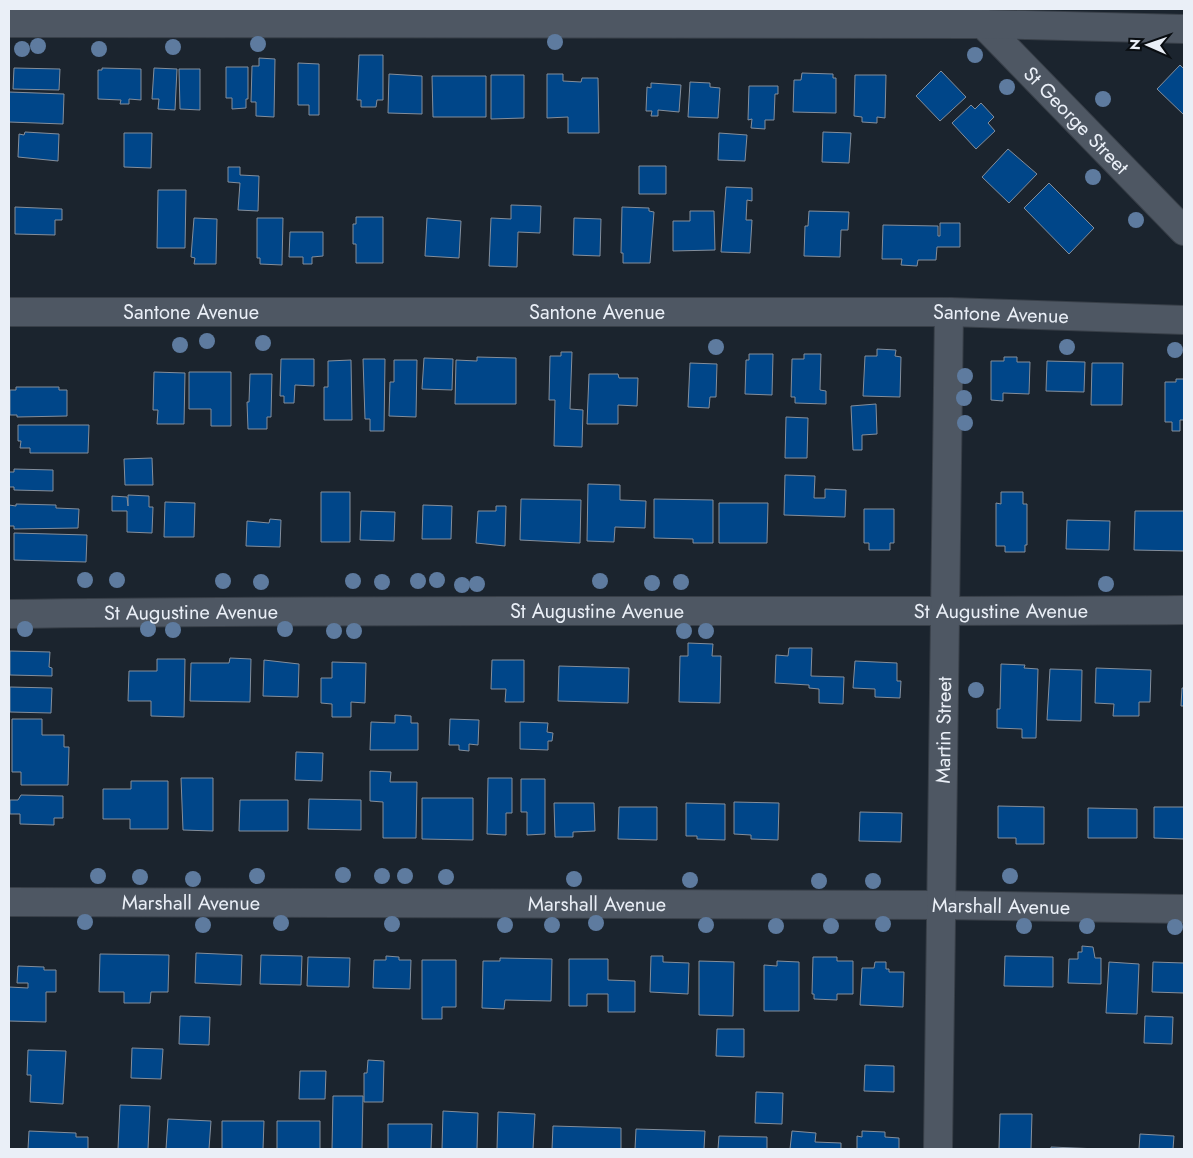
<svg xmlns="http://www.w3.org/2000/svg" width="1193" height="1158" viewBox="0 0 1193 1158" font-family="Jost,sans-serif">
	<style>
		.building { fill: #004689; stroke: #848e9b }
		.lines { fill: none; stroke-linecap: round; stroke-linejoin: round }
		.minor-casing { stroke: #383f48; stroke-width: 30 }
		.minor { stroke: #4e5763; stroke-width: 28 }
		.tree { fill: #5e7b9f }
		.labels { text-anchor: middle; stroke-width: 4; stroke-linejoin: round; paint-order: stroke }
		.street-label { font-size: 20px; fill: #eaeff7; stroke: #090d11 }
	</style>
	<rect width="100%" height="100%" fill="#1b242e"/>
	<path class="building" d="M 359,55 L 383,55 L 383,100 L 377,100 L 376,107 L 361,107 L 361,100 L 357,100 Z
		M 259,58 L 275,59 L 274,117 L 256,116 L 256,102 L 251,102 L 252,66 L 259,66 Z
		M 298,63 L 319,64 L 319,115 L 309,115 L 309,105 L 298,105 Z
		M 1180,65 L 1184,69 L 1184,115 L 1157,89 Z
		M 226,67 L 248,67 L 248,99 L 246,99 L 246,108 L 232,109 L 232,98 L 226,98 Z
		M 14,68 L 60,69 L 59,90 L 13,89 Z
		M 102,68 L 141,69 L 141,100 L 129,99 L 129,104 L 120,104 L 121,100 L 98,99 L 98,70 L 102,70 Z
		M 154,68 L 177,69 L 175,110 L 158,109 L 159,99 L 152,99 Z
		M 179,69 L 200,69 L 200,110 L 180,109 Z
		M 941,71 L 966,97 L 940,121 L 916,96 Z
		M 802,73 L 833,74 L 833,78 L 836,78 L 836,113 L 793,112 L 794,80 L 801,80 Z
		M 389,74 L 422,76 L 422,114 L 388,113 Z
		M 547,74 L 563,74 L 563,81 L 581,82 L 582,78 L 598,78 L 599,133 L 568,133 L 568,117 L 547,118 Z
		M 491,75 L 524,75 L 524,118 L 491,119 Z
		M 855,75 L 886,75 L 885,118 L 877,117 L 877,123 L 862,122 L 862,117 L 854,116 Z
		M 432,76 L 486,76 L 486,117 L 433,117 Z
		M 690,82 L 710,83 L 710,87 L 720,88 L 718,118 L 688,117 Z
		M 651,83 L 681,85 L 679,112 L 658,110 L 658,116 L 651,116 L 652,111 L 646,111 L 647,87 L 651,88 Z
		M 749,86 L 778,86 L 778,94 L 775,94 L 774,120 L 765,120 L 765,129 L 751,128 L 752,119 L 748,120 Z
		M 9,92 L 64,94 L 63,124 L 9,122 Z
		M 981,103 L 994,117 L 988,123 L 995,131 L 976,149 L 952,123 L 971,105 L 975,109 Z
		M 25,132 L 59,134 L 58,161 L 18,157 L 19,134 L 24,135 Z
		M 823,132 L 851,133 L 849,163 L 822,162 Z
		M 124,133 L 152,133 L 151,168 L 124,167 Z
		M 719,133 L 747,135 L 745,161 L 718,160 Z
		M 1008,149 L 1037,174 L 1009,203 L 982,177 Z
		M 639,166 L 666,166 L 666,194 L 639,194 Z
		M 228,167 L 240,167 L 240,175 L 259,176 L 258,211 L 238,210 L 240,183 L 228,182 Z
		M 1049,183 L 1094,228 L 1069,254 L 1024,208 Z
		M 726,187 L 752,188 L 752,201 L 747,200 L 746,220 L 752,220 L 750,253 L 721,252 Z
		M 158,190 L 186,190 L 185,248 L 157,248 Z
		M 511,205 L 541,206 L 540,233 L 518,232 L 517,267 L 489,266 L 491,218 L 511,219 Z
		M 15,207 L 62,209 L 62,220 L 55,220 L 55,235 L 15,234 Z
		M 622,207 L 649,208 L 649,211 L 654,212 L 650,263 L 623,263 L 623,253 L 621,253 Z
		M 690,211 L 714,211 L 715,250 L 673,251 L 673,221 L 690,221 Z
		M 809,211 L 849,212 L 848,230 L 841,230 L 840,257 L 804,256 L 805,226 L 808,226 Z
		M 356,217 L 383,217 L 383,263 L 356,263 L 356,244 L 353,244 L 353,224 L 356,224 Z
		M 194,218 L 217,219 L 216,264 L 194,264 L 195,258 L 191,257 Z
		M 257,218 L 283,218 L 282,265 L 260,264 L 260,258 L 257,258 Z
		M 427,218 L 461,221 L 459,258 L 425,256 Z
		M 574,218 L 601,219 L 600,256 L 573,255 Z
		M 940,223 L 960,223 L 960,247 L 937,247 L 936,260 L 918,260 L 917,266 L 901,265 L 902,259 L 882,259 L 883,225 L 938,226 L 938,236 L 940,236 Z
		M 290,232 L 323,232 L 323,256 L 312,257 L 312,264 L 303,264 L 303,257 L 289,257 Z
		M 877,349 L 896,350 L 895,356 L 901,357 L 900,397 L 863,396 L 865,356 L 877,356 Z
		M 561,352 L 572,352 L 570,409 L 583,410 L 582,447 L 554,446 L 555,400 L 549,400 L 550,356 L 561,356 Z
		M 749,354 L 773,354 L 772,395 L 745,394 L 746,360 L 749,360 Z
		M 804,354 L 821,354 L 820,390 L 826,391 L 826,404 L 795,403 L 795,397 L 791,397 L 792,359 L 804,359 Z
		M 477,357 L 516,358 L 516,404 L 455,404 L 456,360 L 477,361 Z
		M 1004,357 L 1017,357 L 1017,362 L 1030,362 L 1029,394 L 1003,393 L 1003,401 L 991,400 L 991,361 L 1004,361 Z
		M 424,358 L 453,359 L 452,390 L 422,389 Z
		M 281,359 L 314,359 L 314,386 L 295,385 L 294,403 L 284,403 L 284,396 L 280,396 Z
		M 363,359 L 385,359 L 384,431 L 370,431 L 370,419 L 365,419 Z
		M 351,360 L 352,420 L 324,420 L 324,387 L 328,387 L 328,361 Z
		M 394,360 L 417,360 L 416,417 L 389,416 L 390,382 L 394,382 Z
		M 1047,361 L 1085,362 L 1084,392 L 1046,391 Z
		M 690,363 L 717,364 L 716,397 L 710,397 L 709,408 L 688,407 Z
		M 1092,363 L 1123,363 L 1122,405 L 1091,405 Z
		M 154,372 L 185,373 L 184,424 L 157,424 L 158,410 L 153,410 Z
		M 189,372 L 231,372 L 231,426 L 211,426 L 211,409 L 189,409 Z
		M 250,374 L 272,374 L 271,417 L 267,417 L 267,429 L 248,429 L 247,402 L 249,402 Z
		M 589,374 L 618,374 L 619,378 L 638,378 L 637,406 L 618,405 L 618,424 L 587,424 Z
		M 1176,379 L 1184,379 L 1184,420 L 1180,420 L 1180,431 L 1172,431 L 1172,422 L 1165,422 L 1165,382 L 1176,382 Z
		M 16,387 L 59,387 L 59,390 L 67,390 L 67,416 L 17,417 L 17,415 L 10,415 L 10,390 L 16,390 Z
		M 876,404 L 877,434 L 862,435 L 862,450 L 853,450 L 851,406 Z
		M 786,417 L 808,418 L 807,458 L 785,458 Z
		M 18,425 L 89,425 L 88,453 L 30,453 L 30,448 L 20,448 L 21,441 L 18,441 Z
		M 152,458 L 153,485 L 125,485 L 124,459 Z
		M 14,469 L 53,470 L 53,491 L 14,490 L 14,487 L 9,487 L 9,472 L 14,472 Z
		M 785,475 L 815,476 L 814,498 L 825,498 L 825,489 L 846,490 L 845,517 L 784,515 Z
		M 588,484 L 620,485 L 620,500 L 646,501 L 645,528 L 615,527 L 614,542 L 587,541 Z
		M 321,492 L 350,492 L 350,542 L 321,542 Z
		M 1001,492 L 1023,492 L 1023,504 L 1027,504 L 1027,545 L 1025,545 L 1025,552 L 1005,552 L 1005,546 L 996,546 L 996,503 L 1001,504 Z
		M 128,495 L 149,496 L 149,507 L 153,507 L 152,533 L 127,532 L 127,511 L 112,511 L 112,496 L 127,497 L 128,506 Z
		M 521,499 L 581,500 L 580,543 L 520,540 Z
		M 654,499 L 713,500 L 713,543 L 693,543 L 693,539 L 654,538 Z
		M 165,502 L 195,503 L 194,537 L 164,537 Z
		M 719,503 L 768,503 L 767,543 L 719,543 Z
		M 16,504 L 56,505 L 56,508 L 79,509 L 78,528 L 14,529 L 14,526 L 9,526 L 9,505 L 16,506 Z
		M 423,505 L 452,506 L 451,539 L 422,539 Z
		M 496,506 L 506,506 L 505,546 L 476,543 L 478,511 L 496,511 Z
		M 864,509 L 894,509 L 894,543 L 890,543 L 890,550 L 869,550 L 869,543 L 864,543 Z
		M 361,511 L 395,512 L 394,541 L 360,540 Z
		M 1135,511 L 1184,511 L 1184,551 L 1134,550 Z
		M 270,519 L 281,520 L 280,547 L 246,546 L 247,521 L 269,523 Z
		M 1067,520 L 1110,521 L 1109,550 L 1066,549 Z
		M 14,533 L 87,535 L 86,562 L 14,560 Z
		M 688,643 L 713,644 L 712,656 L 721,656 L 720,703 L 679,702 L 680,656 L 688,656 Z
		M 789,648 L 812,648 L 811,676 L 844,677 L 843,704 L 819,703 L 819,689 L 809,688 L 809,685 L 775,683 L 776,655 L 788,656 Z
		M 10,651 L 50,652 L 49,667 L 52,668 L 52,676 L 10,675 Z
		M 230,658 L 251,659 L 250,702 L 190,701 L 191,663 L 229,663 Z
		M 157,659 L 185,659 L 184,717 L 151,716 L 151,701 L 128,701 L 129,671 L 157,671 Z
		M 264,660 L 299,664 L 298,697 L 263,696 Z
		M 492,660 L 524,660 L 524,702 L 505,702 L 506,689 L 491,689 Z
		M 855,661 L 897,663 L 897,681 L 901,681 L 900,698 L 875,697 L 875,689 L 853,688 Z
		M 332,662 L 366,663 L 365,703 L 351,702 L 351,717 L 332,717 L 332,704 L 321,703 L 321,678 L 332,678 Z
		M 1001,664 L 1025,665 L 1024,668 L 1038,669 L 1036,738 L 1022,738 L 1022,729 L 997,728 L 997,709 L 1000,709 Z
		M 559,666 L 629,668 L 628,703 L 558,701 Z
		M 1096,668 L 1151,670 L 1150,702 L 1139,702 L 1139,716 L 1113,716 L 1114,704 L 1095,703 Z
		M 1050,669 L 1082,670 L 1081,721 L 1047,720 Z
		M 10,687 L 52,688 L 51,713 L 10,712 Z
		M 1182,688 L 1184,688 L 1184,706 L 1181,706 Z
		M 395,715 L 411,716 L 411,723 L 418,723 L 418,750 L 370,750 L 371,722 L 395,723 Z
		M 12,719 L 42,719 L 42,735 L 64,735 L 64,747 L 69,747 L 68,785 L 21,785 L 21,772 L 12,772 Z
		M 450,719 L 479,720 L 478,745 L 469,744 L 469,751 L 459,750 L 459,745 L 449,745 Z
		M 520,722 L 548,723 L 547,732 L 553,733 L 552,741 L 548,741 L 548,750 L 520,749 Z
		M 296,752 L 323,753 L 322,781 L 295,780 Z
		M 370,771 L 391,772 L 390,782 L 417,782 L 416,838 L 383,838 L 383,802 L 370,801 Z
		M 181,778 L 213,778 L 213,831 L 183,830 Z
		M 488,778 L 512,778 L 512,813 L 506,813 L 506,835 L 487,834 Z
		M 521,779 L 545,779 L 545,834 L 527,835 L 527,812 L 521,812 Z
		M 131,781 L 168,781 L 168,829 L 130,829 L 130,819 L 103,819 L 103,789 L 131,789 Z
		M 21,795 L 63,796 L 63,818 L 54,818 L 54,825 L 20,824 L 20,814 L 10,814 L 10,800 L 18,800 Z
		M 422,798 L 473,798 L 473,840 L 422,839 Z
		M 309,799 L 361,800 L 361,830 L 308,829 Z
		M 240,800 L 288,800 L 288,831 L 239,831 Z
		M 734,802 L 779,803 L 778,840 L 751,839 L 751,835 L 734,834 Z
		M 554,803 L 594,803 L 595,831 L 573,832 L 573,837 L 555,837 Z
		M 686,803 L 725,804 L 725,840 L 697,839 L 697,836 L 686,836 Z
		M 998,806 L 1044,807 L 1044,844 L 1016,844 L 1016,838 L 998,838 Z
		M 619,807 L 657,807 L 657,840 L 618,839 Z
		M 1154,807 L 1184,807 L 1184,839 L 1154,838 Z
		M 1088,808 L 1137,809 L 1137,838 L 1088,838 Z
		M 860,812 L 902,813 L 901,842 L 859,841 Z
		M 1082,946 L 1093,947 L 1095,958 L 1101,958 L 1101,984 L 1068,983 L 1069,959 L 1078,959 L 1078,952 L 1082,952 Z
		M 196,953 L 242,955 L 241,985 L 195,983 Z
		M 100,954 L 169,955 L 168,992 L 151,992 L 150,1003 L 124,1003 L 124,992 L 99,992 Z
		M 261,955 L 302,956 L 301,985 L 260,984 Z
		M 386,956 L 399,957 L 399,960 L 411,960 L 410,989 L 373,988 L 374,960 L 386,960 Z
		M 651,956 L 663,956 L 663,962 L 689,963 L 688,994 L 650,992 Z
		M 1005,956 L 1053,957 L 1053,987 L 1004,986 Z
		M 308,957 L 350,958 L 349,987 L 307,986 Z
		M 813,957 L 837,957 L 837,961 L 853,961 L 853,994 L 837,994 L 837,1000 L 814,999 L 814,994 L 812,994 Z
		M 500,958 L 552,959 L 551,1001 L 505,1000 L 504,1009 L 482,1008 L 483,961 L 500,961 Z
		M 569,959 L 608,959 L 608,980 L 635,981 L 635,1012 L 608,1012 L 608,994 L 587,994 L 587,1006 L 569,1006 Z
		M 422,960 L 456,960 L 456,1007 L 442,1007 L 442,1019 L 422,1019 Z
		M 699,961 L 734,962 L 733,1016 L 699,1015 Z
		M 777,961 L 799,962 L 799,1011 L 764,1011 L 764,965 L 777,966 Z
		M 875,962 L 886,962 L 886,969 L 889,969 L 889,972 L 904,972 L 903,1007 L 860,1005 L 862,968 L 874,968 Z
		M 1109,962 L 1139,964 L 1137,1014 L 1106,1013 Z
		M 1153,962 L 1184,963 L 1184,993 L 1152,992 Z
		M 18,966 L 44,967 L 44,970 L 56,970 L 56,992 L 46,992 L 46,1022 L 9,1021 L 9,987 L 28,988 L 28,983 L 17,983 Z
		M 180,1016 L 210,1017 L 209,1045 L 179,1044 Z
		M 1145,1016 L 1173,1017 L 1172,1044 L 1144,1043 Z
		M 717,1029 L 744,1029 L 744,1057 L 716,1056 Z
		M 132,1048 L 163,1049 L 161,1079 L 131,1078 Z
		M 28,1050 L 66,1051 L 63,1104 L 30,1102 L 31,1075 L 27,1075 Z
		M 368,1060 L 384,1061 L 383,1102 L 364,1102 L 364,1073 L 367,1073 Z
		M 865,1065 L 894,1066 L 894,1092 L 864,1091 Z
		M 300,1071 L 326,1071 L 325,1099 L 299,1099 Z
		M 756,1092 L 783,1093 L 782,1124 L 755,1123 Z
		M 333,1096 L 363,1096 L 362,1149 L 332,1149 Z
		M 120,1105 L 150,1106 L 148,1149 L 118,1149 Z
		M 443,1111 L 478,1113 L 477,1149 L 442,1149 Z
		M 498,1112 L 535,1114 L 533,1149 L 497,1149 Z
		M 1000,1114 L 1032,1114 L 1031,1149 L 999,1149 Z
		M 168,1119 L 211,1121 L 209,1149 L 166,1149 Z
		M 222,1121 L 264,1121 L 263,1149 L 222,1149 Z
		M 277,1121 L 320,1121 L 320,1149 L 277,1149 Z
		M 388,1124 L 432,1124 L 431,1149 L 388,1149 Z
		M 553,1126 L 621,1128 L 621,1149 L 552,1149 Z
		M 636,1129 L 705,1131 L 704,1149 L 635,1149 Z
		M 29,1131 L 76,1133 L 76,1137 L 88,1137 L 88,1149 L 28,1149 Z
		M 792,1131 L 816,1133 L 815,1142 L 841,1143 L 841,1149 L 790,1149 Z
		M 862,1131 L 885,1132 L 885,1137 L 899,1138 L 899,1149 L 857,1149 L 857,1136 L 862,1137 Z
		M 1140,1134 L 1174,1136 L 1173,1149 L 1139,1149 Z
		M 719,1136 L 767,1137 L 767,1149 L 718,1149 Z
		M 1051,1147 L 1099,1149 L 1051,1149 Z"/>
	<g class="lines">
		<g class="minor-casing">
			<g id="minor">
				<path id="s1" d="M 976,17 L 1184,231"/>
				<path d="M 9,23 L 982,24 L 1184,29"/>
				<path id="s2" d="M 9,312 L 949,312 L 1184,320"/>
				<path id="s3" d="M 9,614 C 401,608 792,613 1184,610"/>
				<path id="s4" d="M 9,902 L 941,905 L 1184,909"/>
				<path id="s5" d="M 938,1149 L 949,312"/>
			</g>
		</g>
		<use href="#minor" class="minor"/>
	</g>
	<g class="tree">
		<circle cx="555" cy="42" r="8"/>
		<circle cx="258" cy="44" r="8"/>
		<circle cx="38" cy="46" r="8"/>
		<circle cx="173" cy="47" r="8"/>
		<circle cx="22" cy="49" r="8"/>
		<circle cx="99" cy="49" r="8"/>
		<circle cx="975" cy="55" r="8"/>
		<circle cx="1007" cy="87" r="8"/>
		<circle cx="1103" cy="99" r="8"/>
		<circle cx="1093" cy="177" r="8"/>
		<circle cx="1136" cy="220" r="8"/>
		<circle cx="207" cy="341" r="8"/>
		<circle cx="263" cy="343" r="8"/>
		<circle cx="180" cy="345" r="8"/>
		<circle cx="716" cy="347" r="8"/>
		<circle cx="1067" cy="347" r="8"/>
		<circle cx="1175" cy="350" r="8"/>
		<circle cx="965" cy="376" r="8"/>
		<circle cx="964" cy="398" r="8"/>
		<circle cx="965" cy="423" r="8"/>
		<circle cx="85" cy="580" r="8"/>
		<circle cx="117" cy="580" r="8"/>
		<circle cx="437" cy="580" r="8"/>
		<circle cx="223" cy="581" r="8"/>
		<circle cx="353" cy="581" r="8"/>
		<circle cx="418" cy="581" r="8"/>
		<circle cx="600" cy="581" r="8"/>
		<circle cx="261" cy="582" r="8"/>
		<circle cx="382" cy="582" r="8"/>
		<circle cx="681" cy="582" r="8"/>
		<circle cx="652" cy="583" r="8"/>
		<circle cx="477" cy="584" r="8"/>
		<circle cx="1106" cy="584" r="8"/>
		<circle cx="462" cy="585" r="8"/>
		<circle cx="25" cy="629" r="8"/>
		<circle cx="148" cy="629" r="8"/>
		<circle cx="285" cy="629" r="8"/>
		<circle cx="173" cy="630" r="8"/>
		<circle cx="334" cy="631" r="8"/>
		<circle cx="354" cy="631" r="8"/>
		<circle cx="684" cy="631" r="8"/>
		<circle cx="706" cy="631" r="8"/>
		<circle cx="976" cy="690" r="8"/>
		<circle cx="343" cy="875" r="8"/>
		<circle cx="98" cy="876" r="8"/>
		<circle cx="257" cy="876" r="8"/>
		<circle cx="382" cy="876" r="8"/>
		<circle cx="405" cy="876" r="8"/>
		<circle cx="1010" cy="876" r="8"/>
		<circle cx="140" cy="877" r="8"/>
		<circle cx="446" cy="877" r="8"/>
		<circle cx="193" cy="879" r="8"/>
		<circle cx="574" cy="879" r="8"/>
		<circle cx="690" cy="880" r="8"/>
		<circle cx="819" cy="881" r="8"/>
		<circle cx="873" cy="881" r="8"/>
		<circle cx="85" cy="922" r="8"/>
		<circle cx="281" cy="923" r="8"/>
		<circle cx="596" cy="923" r="8"/>
		<circle cx="392" cy="924" r="8"/>
		<circle cx="883" cy="924" r="8"/>
		<circle cx="203" cy="925" r="8"/>
		<circle cx="505" cy="925" r="8"/>
		<circle cx="552" cy="925" r="8"/>
		<circle cx="706" cy="925" r="8"/>
		<circle cx="776" cy="926" r="8"/>
		<circle cx="831" cy="926" r="8"/>
		<circle cx="1024" cy="926" r="8"/>
		<circle cx="1087" cy="926" r="8"/>
		<circle cx="1175" cy="927" r="8"/>
	</g>
	<g class="labels">
		<g class="street-label">
			<text dy="7" stroke="none"><textPath href="#s1" startOffset="144">St George Street</textPath></text>
			<text dy="7" stroke="none"><textPath href="#s2" startOffset="182">Santone Avenue</textPath></text>
			<text dy="7" stroke="none"><textPath href="#s2" startOffset="588">Santone Avenue</textPath></text>
			<text dy="7" stroke="none"><textPath href="#s2" startOffset="992">Santone Avenue</textPath></text>
			<text dy="7" stroke="none"><textPath href="#s3" startOffset="182">St Augustine Avenue</textPath></text>
			<text dy="7" stroke="none"><textPath href="#s3" startOffset="588">St Augustine Avenue</textPath></text>
			<text dy="7" stroke="none"><textPath href="#s3" startOffset="992">St Augustine Avenue</textPath></text>
			<text dy="7" stroke="none"><textPath href="#s5" startOffset="419">Martin Street</textPath></text>
			<text dy="7" stroke="none"><textPath href="#s4" startOffset="182">Marshall Avenue</textPath></text>
			<text dy="7" stroke="none"><textPath href="#s4" startOffset="588">Marshall Avenue</textPath></text>
			<text dy="7" stroke="none"><textPath href="#s4" startOffset="992">Marshall Avenue</textPath></text>
		</g>
	</g>
	<rect width="1193" height="1158" fill="none" stroke="#eaeff7" stroke-width="20"/>
	<g transform="translate(1148 45) rotate(272)" stroke="#090d11" stroke-width="4" paint-order="stroke">
	<path d="M0-4L9 19L0 12L-9 19Z" fill="#eaeff7"/>
	<text y="-8" font-size="14" font-weight="bold" text-anchor="middle" fill="#eaeff7">N</text>
	</g>
</svg>
